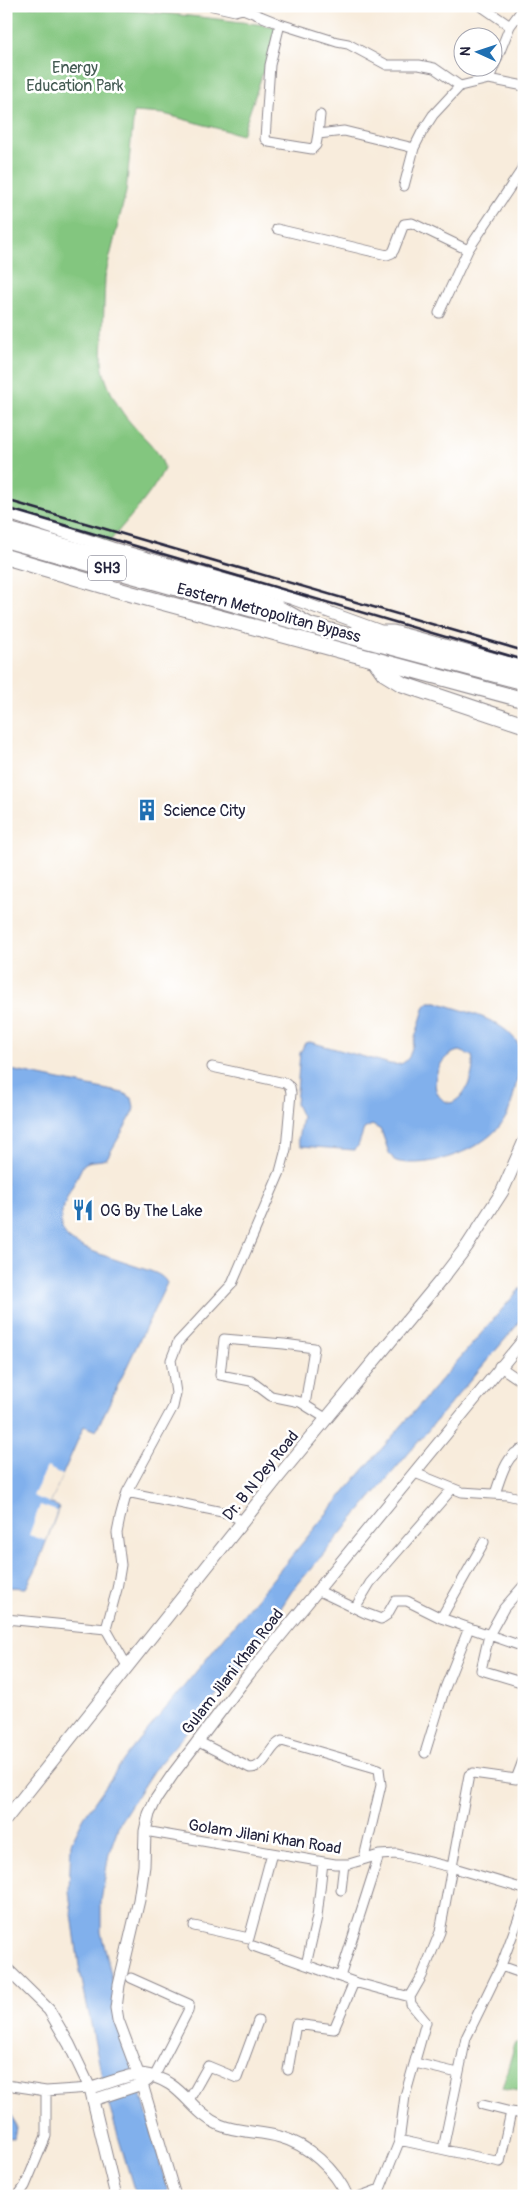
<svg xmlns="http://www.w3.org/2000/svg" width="530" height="2202" viewBox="0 0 530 2202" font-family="Pangolin,sans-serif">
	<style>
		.green { fill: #83c67f; stroke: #52745d }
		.water { fill: #81b0ec; stroke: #526994; fill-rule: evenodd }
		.pier { fill: #f8ecdc }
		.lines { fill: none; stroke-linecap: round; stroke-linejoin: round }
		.minor-casing { stroke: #8d878c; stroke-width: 11 }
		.tertiary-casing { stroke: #8d878c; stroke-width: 13 }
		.secondary-casing { stroke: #8d878c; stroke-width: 14 }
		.primary-casing { stroke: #8d878c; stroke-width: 17 }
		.motorway-casing { stroke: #8d878c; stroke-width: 18 }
		.minor { stroke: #fff; stroke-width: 9 }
		.tertiary { stroke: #fff; stroke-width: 11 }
		.secondary { stroke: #fff; stroke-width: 12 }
		.primary { stroke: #fff; stroke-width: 15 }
		.motorway { stroke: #fff; stroke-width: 16 }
		.rail { stroke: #22223b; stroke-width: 2.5 }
		.labels { text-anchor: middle; stroke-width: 5; stroke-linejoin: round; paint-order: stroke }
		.shield { fill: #fff; stroke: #646476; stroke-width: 1 }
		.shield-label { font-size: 15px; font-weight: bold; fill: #22223b }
		.park-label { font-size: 16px; fill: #445b53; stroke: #fff }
		.street-label { font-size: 16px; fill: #22223b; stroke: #fff }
		.poi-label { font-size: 16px; fill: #22223b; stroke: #fff; text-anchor: start }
	</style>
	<rect width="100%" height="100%" fill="#fff"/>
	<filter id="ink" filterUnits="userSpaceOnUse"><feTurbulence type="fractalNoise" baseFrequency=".02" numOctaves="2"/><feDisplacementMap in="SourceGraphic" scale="10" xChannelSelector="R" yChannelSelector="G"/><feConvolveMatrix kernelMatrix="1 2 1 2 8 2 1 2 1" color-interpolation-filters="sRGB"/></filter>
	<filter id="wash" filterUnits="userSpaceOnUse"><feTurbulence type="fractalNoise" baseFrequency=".0096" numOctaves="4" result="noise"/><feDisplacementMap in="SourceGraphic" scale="20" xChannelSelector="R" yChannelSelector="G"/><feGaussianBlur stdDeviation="1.12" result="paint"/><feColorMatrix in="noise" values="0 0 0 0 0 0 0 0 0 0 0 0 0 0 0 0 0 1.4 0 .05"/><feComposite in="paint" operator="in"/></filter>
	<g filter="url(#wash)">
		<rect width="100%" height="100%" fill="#f8ecdc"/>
		<path class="green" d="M 6,6 C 96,6 189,14 278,27 L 242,135 L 164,114 L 134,112 L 126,192 L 105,277 L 102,362 C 103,380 118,409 130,422 C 141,436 162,451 164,469 C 150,498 127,519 107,545 L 6,514 Z
			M 524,2040 L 524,2092 L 502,2088 L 515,2044 Z"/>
		<path class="water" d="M 429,1002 L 437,1002 C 462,1011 495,1017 513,1037 C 525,1050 521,1065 517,1080 C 514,1092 512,1106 506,1117 C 489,1149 429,1170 395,1161 L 389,1153 L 381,1130 L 372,1125 L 364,1129 L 358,1146 L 354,1150 L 301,1146 L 298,1140 L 302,1117 L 296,1104 L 300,1053 L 305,1043 L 310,1042 L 390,1064 C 399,1065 403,1065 409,1057 L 425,1006 ZM 460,1051 L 472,1056 C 476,1071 467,1097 451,1103 C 423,1098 436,1053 460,1051 Z
			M 6,1069 L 123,1093 L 132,1098 L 134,1107 L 133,1113 L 107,1158 C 99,1163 91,1158 83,1165 C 76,1181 63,1200 61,1218 C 60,1226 63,1233 69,1239 C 82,1250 124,1262 141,1268 C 150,1271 163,1274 167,1283 L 96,1431 L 84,1426 L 50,1503 L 59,1507 L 36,1569 L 26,1588 L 6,1587 Z
			M 524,1284 L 524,1317 L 292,1591 L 243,1666 L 153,1771 L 120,1822 L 109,1853 L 101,1901 L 101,1932 L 125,2033 L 169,2196 L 136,2196 L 106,2096 L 79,1966 L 69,1892 L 71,1843 L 84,1817 L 128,1754 L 347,1489 Z
			M 6,2100 L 8,2100 L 16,2128 L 14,2139 L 6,2138 Z"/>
		<path class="pier" d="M 47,1467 L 63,1475 L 50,1503 L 33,1496 Z
			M 40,1505 L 57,1511 L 46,1541 L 29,1535 Z"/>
	</g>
	<g filter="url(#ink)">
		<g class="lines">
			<g class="minor-casing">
				<path id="minor" d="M 213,6 L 235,11 L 243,9 L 280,24 L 337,42 L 348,44 L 387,65 L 419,65 L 434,68 L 460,86
					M 481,6 L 510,26
					M 280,24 L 270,65 L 265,139 L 269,142 L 312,149 L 316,145 L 318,134 L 344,131 L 414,148
					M 489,79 L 510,26 L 524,7
					M 318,134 L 320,115
					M 524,161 L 521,171 L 524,179
					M 404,186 L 414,148 L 422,132 L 433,115 L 460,86 L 489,79 L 524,86
					M 277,229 L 387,255 L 392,253 L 394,250 L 404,224 L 412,223 L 468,250
					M 439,313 L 468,250 L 521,171
					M 499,1366 L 524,1383
					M 305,1405 L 314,1348 L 284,1344 L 224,1339 L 220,1375 L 251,1381 L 271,1396 L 300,1402 L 327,1419
					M 415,1473 L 462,1492 L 507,1495 L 524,1499
					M 127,1492 L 227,1513 L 243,1521
					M 495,1494 C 500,1480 506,1452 524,1449
					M 524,1585 L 504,1608 L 489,1635 L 481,1670 L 524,1683
					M 317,1590 L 365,1613 L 381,1619 L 387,1615 L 395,1601 L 407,1601 L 441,1618 L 524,1647
					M 355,1608 L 370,1583 L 452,1489
					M 441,1618 L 484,1542
					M 6,1619 L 106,1629 L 127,1666
					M 106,1629 L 117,1589 L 121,1565 L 117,1533 L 120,1518 L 127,1492 L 173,1407 L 176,1393 L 171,1360 L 178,1342 L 232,1284 L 280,1172 L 286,1149 L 291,1093 L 290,1087 L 285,1083 L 212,1067
					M 197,1741 L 250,1768 C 267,1768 268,1746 282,1741 L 379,1769 L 381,1785 L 364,1858
					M 425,1753 L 445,1688 L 469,1628
					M 145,1831 L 335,1864 L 349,1864 L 379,1855 L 397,1854 L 451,1867 L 524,1889
					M 341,1890 L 344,1864
					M 194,1926 L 249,1938 L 272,1853
					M 253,1946 L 354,1982 L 410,1997
					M 306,1965 L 317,1917 L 323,1862
					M 501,1966 L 524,1974
					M 340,1977 L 379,1855
					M 131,1978 L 189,2004 L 188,2011 L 154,2077
					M 415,2063 L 458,2073
					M 288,2070 L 296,2024 L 334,2029 L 354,1982
					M 6,2085 L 46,2091 L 90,2088
					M 189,2100 L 208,2066 L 237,2078 L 258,2021
					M 483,2105 L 511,2112
					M 399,2140 L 500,2162 L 511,2112 L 524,2114
					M 443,2149 L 466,2038 L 501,1966 L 524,1904
					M 18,2196 L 25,2186 L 46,2136 L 46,2091
					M 361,2196 L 380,2189 L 399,2142 L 405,2096 L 426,2022 L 411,2004 L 410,1997 L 422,1976 L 440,1932 L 469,1775 L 473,1773 L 516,1779 L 524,1758"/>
			</g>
			<g class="tertiary-casing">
				<path id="tertiary" d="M 6,513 L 112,548 L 293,599 L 378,630
					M 6,1968 L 49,2010 L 69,2044 L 90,2088 L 116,2196
					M 90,2088 C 102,2086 131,2073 141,2074 C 183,2079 188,2111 220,2125 C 239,2133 261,2131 280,2137 C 307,2144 336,2170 347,2196
					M 93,2100 L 142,2084 L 148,2080
					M 175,2196 L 142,2084 L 118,2020 L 116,2008 L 119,1985 L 139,1900 L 144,1866 L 145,1831 L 149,1814 L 156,1799 L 173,1774 L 249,1674 L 524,1339"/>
			</g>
			<g class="secondary-casing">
				<path id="secondary" d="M 6,1819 L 279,1476 L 441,1280 L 467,1246 L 502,1192 L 524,1142"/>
			</g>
			<g class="primary-casing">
				<path id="primary" d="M 6,540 L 308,625 L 524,682
					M 6,557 L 132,594 L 524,700
					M 355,633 L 393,633 L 524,669
					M 374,659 L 384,673 L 402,684 L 524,725"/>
			</g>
			<g class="motorway-casing">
				<path id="motorway" d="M 6,530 L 277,608 L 308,625"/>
			</g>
			<use href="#minor" class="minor"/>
			<use href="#tertiary" class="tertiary"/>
			<use href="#secondary" class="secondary"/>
			<use href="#primary" class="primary"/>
			<use href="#motorway" class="motorway"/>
			<path class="rail" d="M 6,500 L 524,651
				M 6,508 L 524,660"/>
		</g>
	</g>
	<defs>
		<g id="building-bare" transform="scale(1.725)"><path d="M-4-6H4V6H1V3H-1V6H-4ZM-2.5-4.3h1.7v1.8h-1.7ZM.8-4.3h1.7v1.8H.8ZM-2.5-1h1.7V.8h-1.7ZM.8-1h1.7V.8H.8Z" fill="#1f6fb2" stroke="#fff" stroke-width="2.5" paint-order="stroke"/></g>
		<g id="restaurant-bare" transform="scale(1.725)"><path d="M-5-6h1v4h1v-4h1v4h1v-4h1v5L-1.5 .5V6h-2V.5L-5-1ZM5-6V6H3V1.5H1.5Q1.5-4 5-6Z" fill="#1f6fb2" stroke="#fff" stroke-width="2.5" paint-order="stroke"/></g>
	</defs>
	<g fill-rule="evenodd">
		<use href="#building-bare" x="147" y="810"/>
		<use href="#restaurant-bare" x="83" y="1210"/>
	</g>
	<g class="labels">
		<rect class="shield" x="88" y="555.5" width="38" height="25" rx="4"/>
		<g class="shield-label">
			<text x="107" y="573">SH3</text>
		</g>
		<g class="park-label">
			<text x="75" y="73">Energy<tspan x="75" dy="18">Education Park</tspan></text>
		</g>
		<g class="street-label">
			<text transform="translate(269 612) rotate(15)" y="6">Eastern Metropolitan Bypass</text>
			<text transform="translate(260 1475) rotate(-51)" y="6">Dr. B N Dey Road</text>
			<text transform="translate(232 1671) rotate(-52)" y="6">Gulam Jilani Khan Road</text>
			<text transform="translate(265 1836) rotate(9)" y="6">Golam Jilani Khan Road</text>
		</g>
		<g class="poi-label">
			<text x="163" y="816">Science City</text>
			<text x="100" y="1216">OG By The Lake</text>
		</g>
	</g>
	<rect width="530" height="2202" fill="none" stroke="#fff" stroke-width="25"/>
	<g transform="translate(478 52) rotate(273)"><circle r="24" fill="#ffffff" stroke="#a7a7b1"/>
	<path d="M0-4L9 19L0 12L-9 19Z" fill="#1f6fb2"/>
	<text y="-8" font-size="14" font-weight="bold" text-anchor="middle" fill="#22223b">N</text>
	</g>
</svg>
